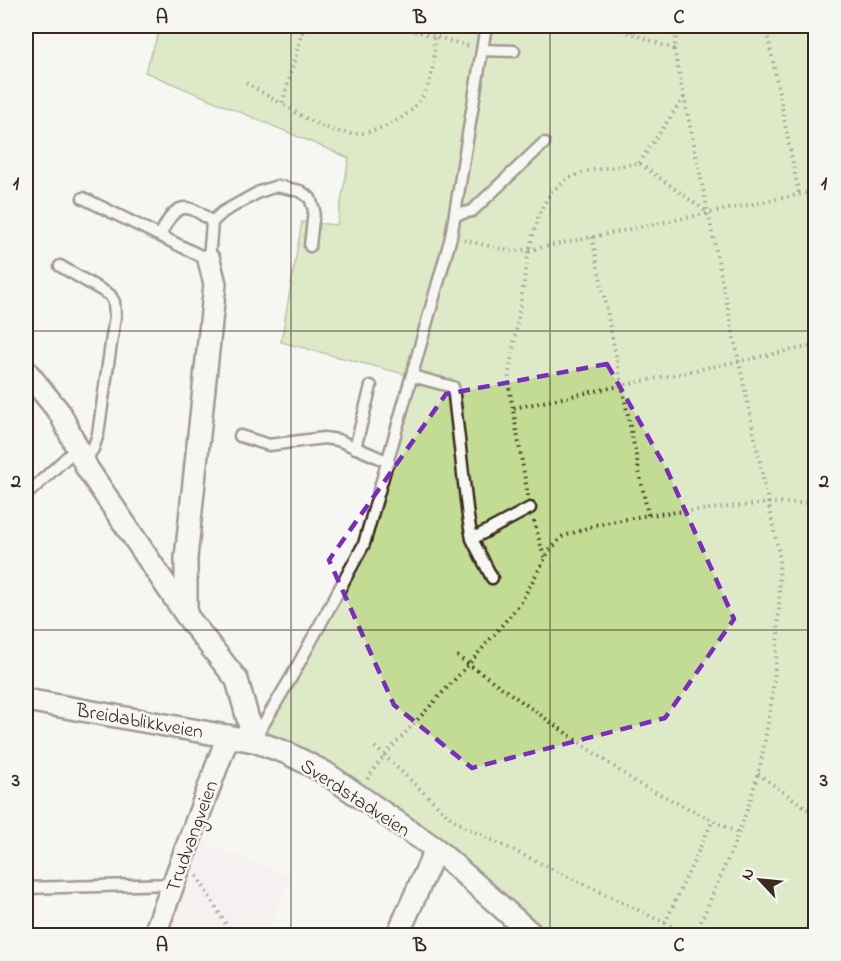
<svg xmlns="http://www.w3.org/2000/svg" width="841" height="961" viewBox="0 0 841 961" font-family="'Indie Flower',sans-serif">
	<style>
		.built { fill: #f5e8f0 }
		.green { fill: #c2dc93; stroke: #7e8358; stroke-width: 1.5 }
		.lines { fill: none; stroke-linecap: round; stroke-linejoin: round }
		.service-casing { stroke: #3b2a1e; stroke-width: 15 }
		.minor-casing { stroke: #3b2a1e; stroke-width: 26 }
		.path { stroke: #3b2a1e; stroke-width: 4; stroke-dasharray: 1.5 4.5; stroke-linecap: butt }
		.service { stroke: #f6f6f2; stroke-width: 10 }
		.minor { stroke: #f6f6f2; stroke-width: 21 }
		.marked { fill: none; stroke: #7b2cbf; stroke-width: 4.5; stroke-dasharray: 12 8; stroke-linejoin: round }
		.grid { fill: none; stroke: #3b2a1e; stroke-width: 1.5; stroke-opacity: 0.55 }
		.labels { text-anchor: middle; stroke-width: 5; stroke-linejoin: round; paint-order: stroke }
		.street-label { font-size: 20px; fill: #3b2a1e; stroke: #f6f6f2 }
		.neatline { fill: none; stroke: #3b2a1e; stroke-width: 2 }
		.grid-label { font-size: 20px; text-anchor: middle; font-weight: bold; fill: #3b2a1e }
	</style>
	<rect width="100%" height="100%" fill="#f6f6f2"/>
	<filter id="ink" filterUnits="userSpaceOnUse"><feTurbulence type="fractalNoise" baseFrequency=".0167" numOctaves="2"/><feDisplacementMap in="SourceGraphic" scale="12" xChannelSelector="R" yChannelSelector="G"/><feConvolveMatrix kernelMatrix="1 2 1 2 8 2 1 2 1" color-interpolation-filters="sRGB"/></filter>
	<g filter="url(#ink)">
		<path class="built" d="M 190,839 L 291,876 L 268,930 L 276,935 L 152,936 Z"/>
		<path class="green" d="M 161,26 L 815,26 L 815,935 L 534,935 L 436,849 L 254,741 L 364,544 L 412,376 L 281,342 L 302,222 L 337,225 L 349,158 L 145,72 Z"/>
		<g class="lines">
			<g class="service-casing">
				<path id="service" d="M 482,50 L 514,51
					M 83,198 L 209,260 L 212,222 L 223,212 L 259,192 L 277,186 L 300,191 L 310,198 L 314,210 L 310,246
					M 455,215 L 472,211 L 544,143
					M 160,236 C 174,205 184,199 212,222
					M 60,266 L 110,295 L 114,302 L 115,316 L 98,434 L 93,449 L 84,462
					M 412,376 L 453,387 L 468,517 L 472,539 L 492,578
					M 240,436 L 269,445 L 324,438 L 338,440 L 389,462
					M 355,448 L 371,386
					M 26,495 L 77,448
					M 472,539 L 530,508
					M 254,740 L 292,676 L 364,544 L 451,237 L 486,26
					M 26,888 L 173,884"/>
			</g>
			<g class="minor-casing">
				<path id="minor" d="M 26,371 L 60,413 L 87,468 L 186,615 L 237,680 L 254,741
					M 186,615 L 186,558 L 215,284 L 209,260
					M 26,700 L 254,741 L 287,753 L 324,772 L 436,849 L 534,936
					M 154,936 L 228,736
					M 397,936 L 436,849"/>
			</g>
			<path class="path" d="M 304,26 L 282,104 C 302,116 322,129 345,133 C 359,136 373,131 386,126 C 432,106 436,71 434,26
				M 397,26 L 469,46
				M 611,26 L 674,49
				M 679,26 L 674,49 L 779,554 C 781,628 775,701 758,773 C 744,829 717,882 695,936
				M 766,26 L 799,195
				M 631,31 L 655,26
				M 246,83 L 282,104
				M 639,163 L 684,97
				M 592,237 L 648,515
				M 464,240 L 510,251 L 529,250 L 816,191
				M 514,408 L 816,345
				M 528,496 L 508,381 L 529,250 L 539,214 L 551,192 L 569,178 L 587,171 L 639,163 L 707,212
				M 534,521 L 544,557
				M 457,656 L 637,783 L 738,833
				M 375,747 L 451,818 L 467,828 L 692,936
				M 758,774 L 816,815
				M 367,779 L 384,756 L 469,664 L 520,604 L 549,551 L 562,537 L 595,525 L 648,515 L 769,503 L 816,503
				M 197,876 L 233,936
				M 665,923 L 713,820"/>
			<use href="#service" class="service"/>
			<use href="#minor" class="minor"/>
		</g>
	</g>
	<path d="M0 0H841V961H0ZM 607,364 L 667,470 L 734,619 L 665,718 L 472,768 L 394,705 L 329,560 L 446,394 Z" fill="#f6f6f2" fill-opacity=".55" fill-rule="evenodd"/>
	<path class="marked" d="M 607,364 L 667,470 L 734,619 L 665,718 L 472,768 L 394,705 L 329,560 L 446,394 Z"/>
	<path class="grid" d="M 291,26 L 291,936M 550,26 L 550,936M 26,331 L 816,331M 26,630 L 816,630"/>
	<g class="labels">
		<g class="street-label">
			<text transform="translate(140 720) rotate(10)" y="7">Breidablikkveien</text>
			<text transform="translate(356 797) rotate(33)" y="7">Sverdstadveien</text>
			<text transform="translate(191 836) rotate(-70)" y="7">Trudvangveien</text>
		</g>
	</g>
	<rect width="841" height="961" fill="none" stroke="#f6f6f2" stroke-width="66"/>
	<g transform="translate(760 880) rotate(296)" stroke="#f6f6f2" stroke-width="4.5" paint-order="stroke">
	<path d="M0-4.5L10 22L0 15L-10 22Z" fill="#3b2a1e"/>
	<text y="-9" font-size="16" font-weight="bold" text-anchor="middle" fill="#3b2a1e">N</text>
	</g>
	<rect x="33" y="33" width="775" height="895" class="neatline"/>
	<g class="grid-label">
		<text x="162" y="23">A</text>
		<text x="420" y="23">B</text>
		<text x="679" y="23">C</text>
		<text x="16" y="189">1</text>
		<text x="824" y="189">1</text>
		<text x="16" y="487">2</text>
		<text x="824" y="487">2</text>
		<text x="16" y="786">3</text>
		<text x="824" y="786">3</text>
		<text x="162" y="951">A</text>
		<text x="420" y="951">B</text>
		<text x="679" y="951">C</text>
	</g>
</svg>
